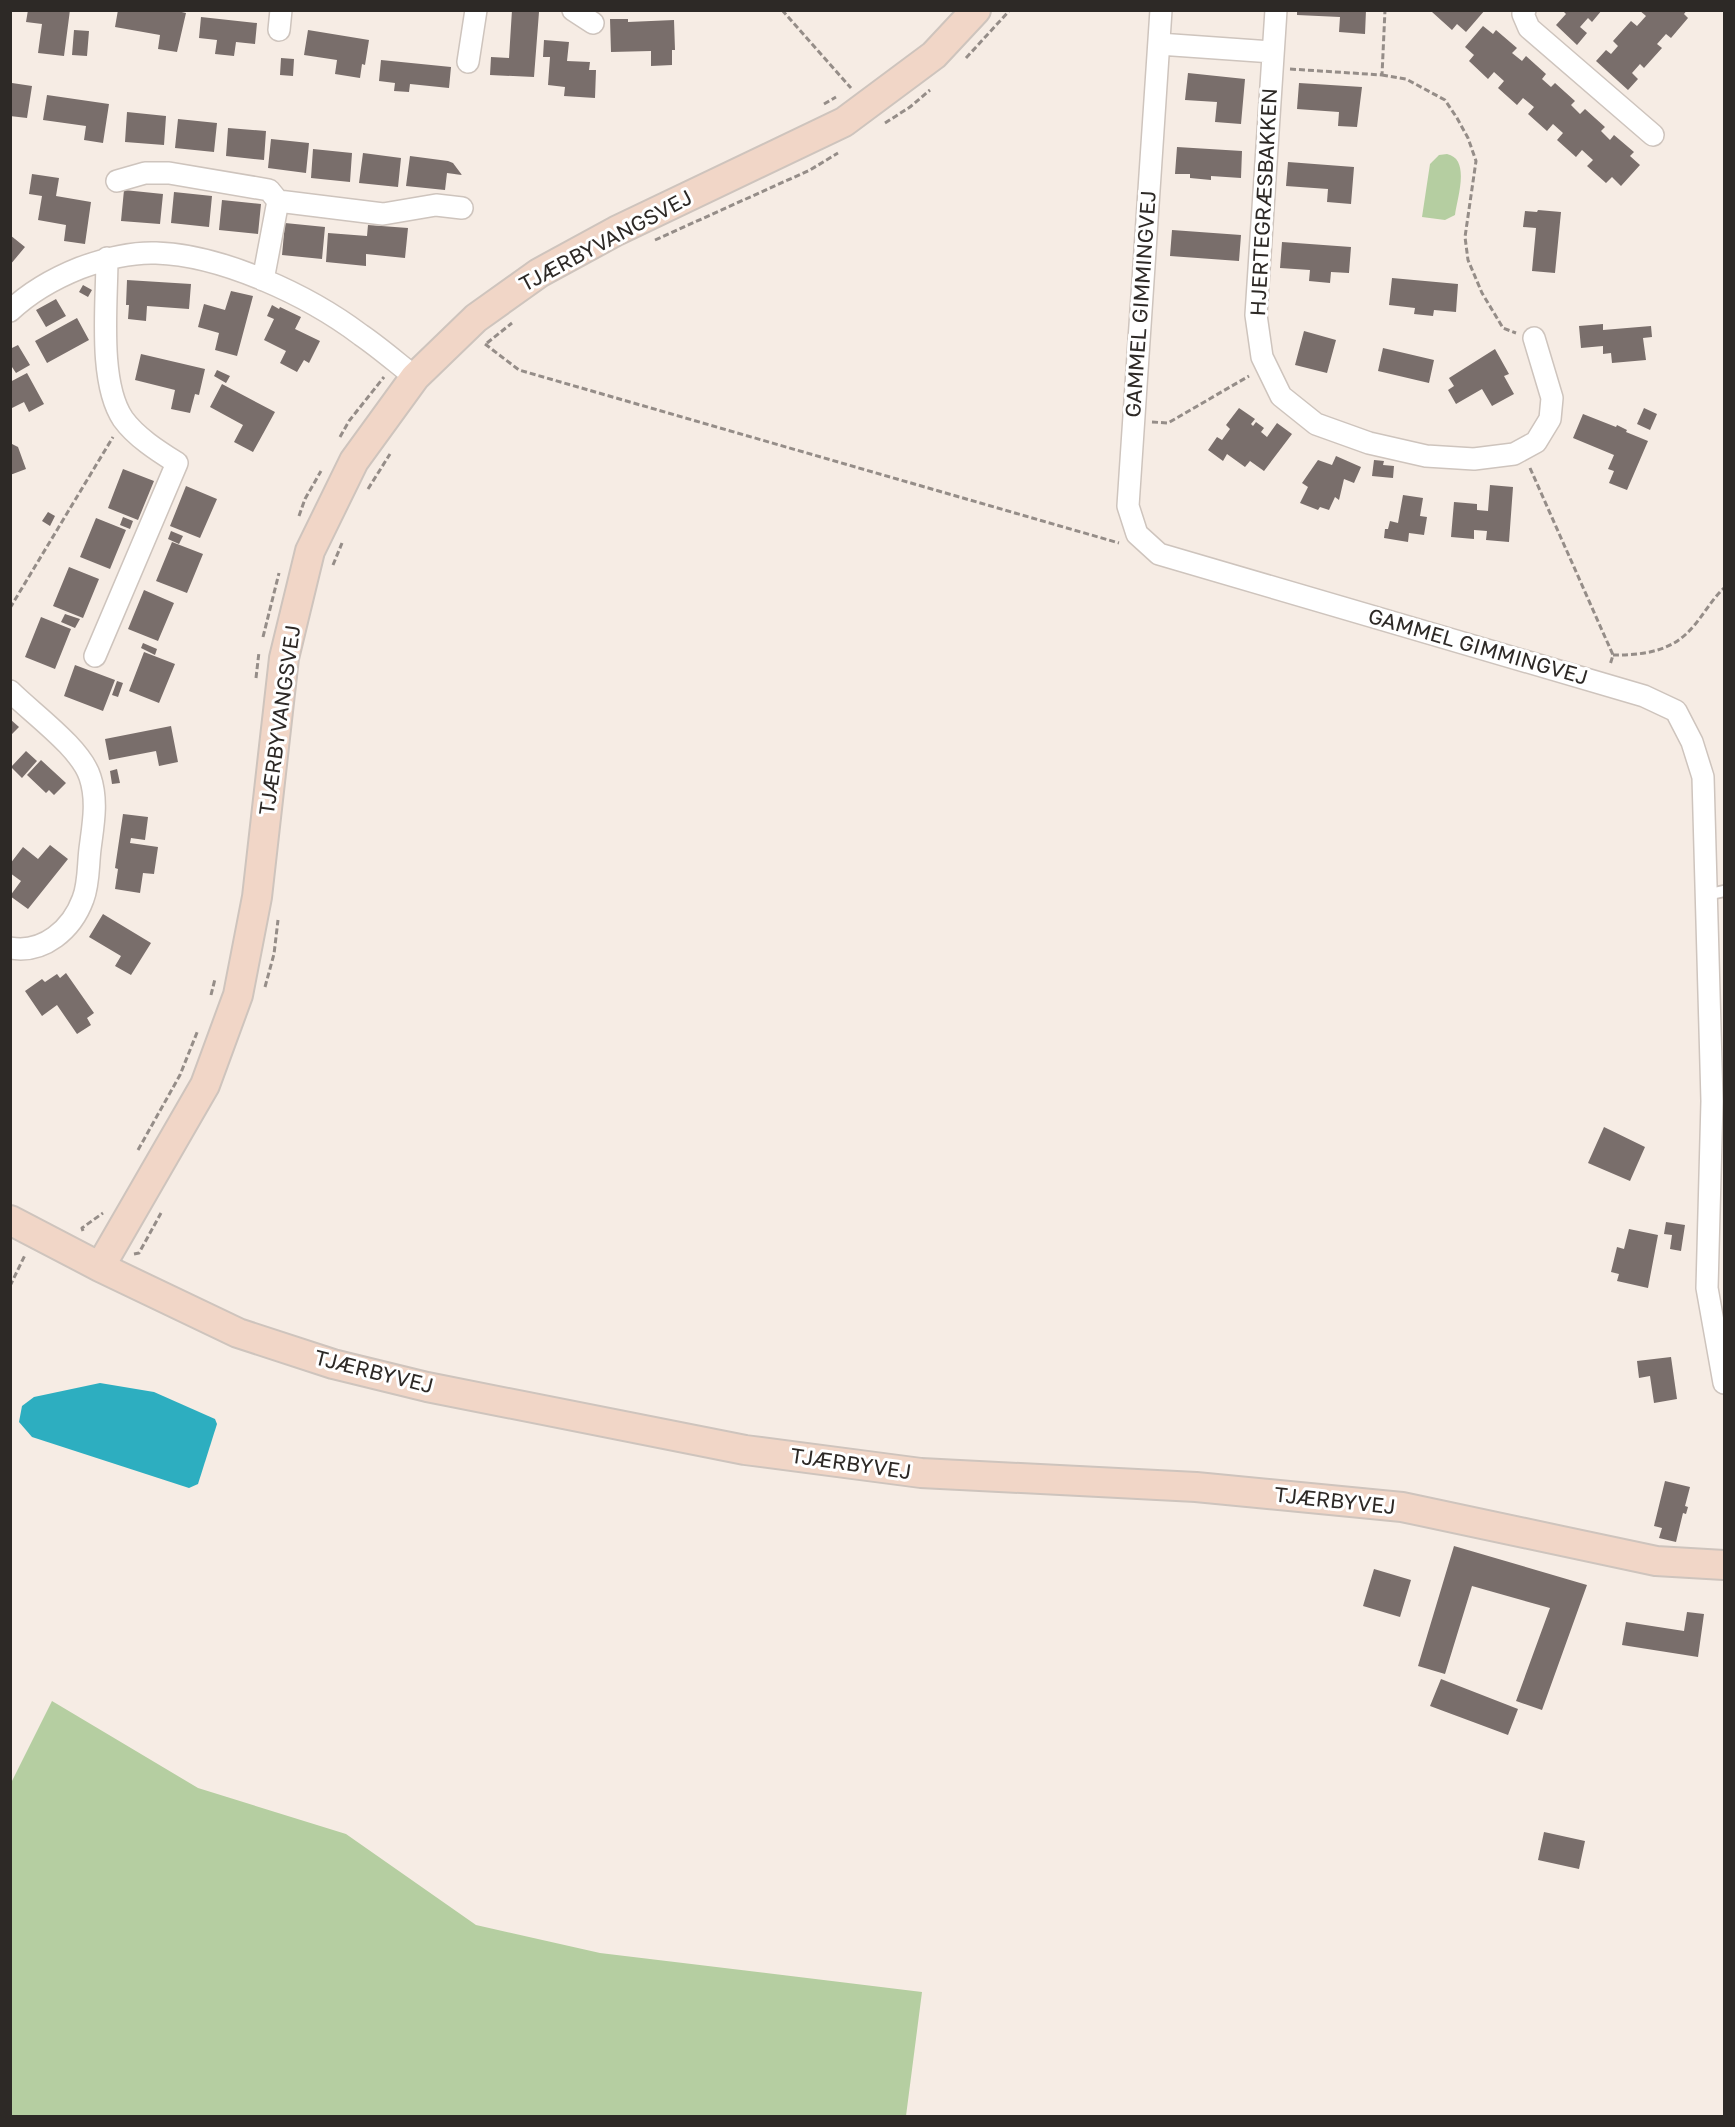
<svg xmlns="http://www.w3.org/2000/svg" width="1735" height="2127" viewBox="0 0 1735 2127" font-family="'Golos Text',sans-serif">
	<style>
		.green { fill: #b5cea1 }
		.water { fill: #2daec0 }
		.building { fill: #796e6b }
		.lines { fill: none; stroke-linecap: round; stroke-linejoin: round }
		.lane-casing { stroke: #cec4bd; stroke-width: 14 }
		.street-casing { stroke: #cec4bd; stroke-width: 24 }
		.secondary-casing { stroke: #cec4bd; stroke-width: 32 }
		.path { stroke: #958d88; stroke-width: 3; stroke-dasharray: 6 3; stroke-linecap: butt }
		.lane { stroke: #fff; stroke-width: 10 }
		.street { stroke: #fff; stroke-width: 21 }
		.secondary { stroke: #f1d6c7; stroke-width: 28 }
		.labels { text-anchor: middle; stroke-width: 6; stroke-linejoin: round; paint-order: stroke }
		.street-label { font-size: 21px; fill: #2d2926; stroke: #fff }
	</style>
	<rect width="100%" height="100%" fill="#f6ece4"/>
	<path class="green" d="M 1447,154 C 1471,159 1457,198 1455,215 L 1445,220 L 1422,217 L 1430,164 L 1439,155 Z
		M 52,1701 L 198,1788 L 346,1834 L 476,1925 L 600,1953 L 922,1992 L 906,2116 L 11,2116 L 11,1783 Z"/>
	<path class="water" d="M 100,1383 L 154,1392 L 215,1419 L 217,1424 L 198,1484 L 189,1488 L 32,1437 L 19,1422 L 22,1406 L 34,1397 Z"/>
	<path class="building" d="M 28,10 L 70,10 L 64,56 L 38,53 L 42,24 L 26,22 Z
		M 118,10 L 173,10 L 186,13 L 177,52 L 158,49 L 160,35 L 115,27 Z
		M 512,10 L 539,12 L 534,77 L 490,75 L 491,57 L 509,58 Z
		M 1297,10 L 1366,10 L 1365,34 L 1339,32 L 1340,17 L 1297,15 Z
		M 1433,10 L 1485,10 L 1466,32 L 1457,24 L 1452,30 L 1432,12 Z
		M 1562,10 L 1602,10 L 1592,22 L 1588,18 L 1580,27 L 1587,33 L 1577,45 L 1556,25 L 1566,14 Z
		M 1639,10 L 1687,10 L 1684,14 L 1688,18 L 1671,38 L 1666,34 L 1657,44 L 1662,48 L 1644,68 L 1640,64 L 1632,73 L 1638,79 L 1628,90 L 1596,61 L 1606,50 L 1611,54 L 1618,46 L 1613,41 L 1631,21 L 1637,26 L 1646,16 Z
		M 201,17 L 257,23 L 255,44 L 236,42 L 234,56 L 215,54 L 217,40 L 199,38 Z
		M 610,19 L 628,19 L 628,22 L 674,20 L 675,50 L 672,50 L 672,65 L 651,66 L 651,51 L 611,52 Z
		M 1483,26 L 1493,34 L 1496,30 L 1517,48 L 1512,53 L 1522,61 L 1526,56 L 1546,74 L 1542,79 L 1551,87 L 1555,83 L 1575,101 L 1571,105 L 1580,114 L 1585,109 L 1605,127 L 1601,131 L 1610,140 L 1614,135 L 1634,152 L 1630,156 L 1640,165 L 1621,186 L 1612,177 L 1606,183 L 1587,166 L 1593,160 L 1582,150 L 1576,157 L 1557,140 L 1563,133 L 1553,124 L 1547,131 L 1528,114 L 1534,107 L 1523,98 L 1517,105 L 1498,88 L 1504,81 L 1494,72 L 1488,79 L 1469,61 L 1474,55 L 1465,47 Z
		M 74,30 L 89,31 L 87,56 L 72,55 Z
		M 308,30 L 369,40 L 365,65 L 362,64 L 360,78 L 335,74 L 337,60 L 304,55 Z
		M 544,40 L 569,42 L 567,61 L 590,62 L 589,70 L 596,70 L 595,98 L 564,96 L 565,87 L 548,85 L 550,57 L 543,57 Z
		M 281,58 L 294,59 L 293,76 L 280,75 Z
		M 381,60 L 451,67 L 449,88 L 410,84 L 409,92 L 394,91 L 395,83 L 379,81 Z
		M 1188,73 L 1245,79 L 1241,124 L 1215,122 L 1217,102 L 1185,100 Z
		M 12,83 L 32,86 L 27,118 L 10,116 Z
		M 1299,83 L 1362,87 L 1357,127 L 1338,126 L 1339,112 L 1297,109 Z
		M 47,95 L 109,104 L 103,143 L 84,140 L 86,126 L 43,120 Z
		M 127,112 L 166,116 L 164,145 L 125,142 Z
		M 178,119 L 217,123 L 214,152 L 175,148 Z
		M 228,128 L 266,131 L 264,160 L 226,156 Z
		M 271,139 L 309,143 L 306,173 L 268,168 Z
		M 1177,147 L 1242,151 L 1241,178 L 1211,176 L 1211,180 L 1190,178 L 1190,174 L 1175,174 Z
		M 313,149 L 352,153 L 350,182 L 311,178 Z
		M 363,153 L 401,158 L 398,187 L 359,183 Z
		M 410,156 L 448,161 L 453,163 L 462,175 L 447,173 L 445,190 L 406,186 Z
		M 1288,162 L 1354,167 L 1351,204 L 1327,202 L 1328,189 L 1286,186 Z
		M 32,174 L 59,178 L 56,196 L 91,202 L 85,244 L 64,241 L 66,225 L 38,220 L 42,196 L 29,194 Z
		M 124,190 L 163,194 L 160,224 L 121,221 Z
		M 174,192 L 212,196 L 209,227 L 171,223 Z
		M 222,200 L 261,204 L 258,234 L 219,230 Z
		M 1538,210 L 1561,212 L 1555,273 L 1532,271 L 1536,228 L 1523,227 L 1525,211 L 1537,212 Z
		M 285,223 L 325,227 L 322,259 L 282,255 Z
		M 368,225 L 408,228 L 405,258 L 366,254 L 366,266 L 326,262 L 328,233 L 367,236 Z
		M 1172,230 L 1241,235 L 1239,261 L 1170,256 Z
		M 10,235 L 25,247 L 10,265 Z
		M 1282,242 L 1351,247 L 1349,273 L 1331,272 L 1330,283 L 1309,281 L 1310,270 L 1280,268 Z
		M 1392,278 L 1458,284 L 1456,312 L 1434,310 L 1433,316 L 1414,314 L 1415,308 L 1389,305 Z
		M 127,280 L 191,284 L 189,309 L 147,306 L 146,321 L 128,319 L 129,305 L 126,305 Z
		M 83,285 L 92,290 L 88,297 L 79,292 Z
		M 231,291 L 253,296 L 237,356 L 215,350 L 219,333 L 198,327 L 204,304 L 225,310 Z
		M 56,299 L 66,316 L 46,327 L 36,310 Z
		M 272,305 L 279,309 L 280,307 L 301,317 L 295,329 L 320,341 L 309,363 L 304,360 L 297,372 L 280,363 L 286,351 L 264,340 L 274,319 L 267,316 Z
		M 77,318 L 89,340 L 47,363 L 35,341 Z
		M 1603,324 L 1603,330 L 1651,326 L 1652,337 L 1643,338 L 1646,360 L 1612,363 L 1611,353 L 1603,354 L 1603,346 L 1581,348 L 1579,326 Z
		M 1304,331 L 1336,340 L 1327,373 L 1295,365 Z
		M 18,345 L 30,365 L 16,373 L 10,364 L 10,349 Z
		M 1383,348 L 1434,360 L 1429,383 L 1378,371 Z
		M 1495,349 L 1509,374 L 1504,376 L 1514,394 L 1492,406 L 1482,389 L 1456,404 L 1448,390 L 1454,386 L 1449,378 Z
		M 141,354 L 205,369 L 199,395 L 195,394 L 190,413 L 171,409 L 175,390 L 135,380 Z
		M 217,370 L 230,376 L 226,383 L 214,376 Z
		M 27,373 L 44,404 L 29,412 L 24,402 L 10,409 L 10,382 Z
		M 222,384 L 275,412 L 253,452 L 234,442 L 243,425 L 210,407 Z
		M 1239,408 L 1255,419 L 1251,424 L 1253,426 L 1256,422 L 1264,428 L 1261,432 L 1267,437 L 1277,423 L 1292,434 L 1264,471 L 1250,461 L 1245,467 L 1227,454 L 1223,461 L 1208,450 L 1217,437 L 1222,440 L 1230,429 L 1226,425 Z
		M 1644,408 L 1657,414 L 1650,430 L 1637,424 Z
		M 1583,414 L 1616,427 L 1617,425 L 1627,430 L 1626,432 L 1648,441 L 1627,490 L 1609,483 L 1614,471 L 1608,469 L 1614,455 L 1573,438 Z
		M 10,443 L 18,447 L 26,469 L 10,475 Z
		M 1336,456 L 1361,467 L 1354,483 L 1344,479 L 1339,500 L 1335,497 L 1329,510 L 1320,507 L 1318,510 L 1300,503 L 1308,487 L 1302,483 L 1318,460 L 1332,465 Z
		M 1374,460 L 1384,461 L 1383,465 L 1394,466 L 1393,478 L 1372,476 Z
		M 123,469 L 154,481 L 138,520 L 108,508 Z
		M 1490,485 L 1513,487 L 1509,542 L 1486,540 L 1487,531 L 1474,530 L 1474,539 L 1451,537 L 1454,502 L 1477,504 L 1477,510 L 1488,511 Z
		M 186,486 L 217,499 L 200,538 L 170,526 Z
		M 1403,495 L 1423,498 L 1420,516 L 1427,517 L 1424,535 L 1409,533 L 1408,542 L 1384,538 L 1385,529 L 1388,529 L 1390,521 L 1398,523 Z
		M 48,512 L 55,516 L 50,526 L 42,521 Z
		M 123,517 L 133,521 L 130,529 L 120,525 Z
		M 96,518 L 126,530 L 110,569 L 80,557 Z
		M 171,531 L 183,536 L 179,544 L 168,539 Z
		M 172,542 L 203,554 L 187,593 L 156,581 Z
		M 69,567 L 99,579 L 83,618 L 53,606 Z
		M 144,590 L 174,603 L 158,641 L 128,629 Z
		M 65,614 L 80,619 L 75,628 L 61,622 Z
		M 41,617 L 71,629 L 55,669 L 25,657 Z
		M 143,643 L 157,649 L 155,655 L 141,648 Z
		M 144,652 L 175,664 L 159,703 L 129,691 Z
		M 75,665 L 115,680 L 103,711 L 64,696 Z
		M 117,681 L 123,683 L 118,697 L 112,695 Z
		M 10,719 L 19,727 L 10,736 Z
		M 171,726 L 178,762 L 159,766 L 156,751 L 109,760 L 105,739 Z
		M 26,751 L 37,761 L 22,778 L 11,767 Z
		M 41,760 L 66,783 L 54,795 L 49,790 L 46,793 L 27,775 Z
		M 117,769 L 120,783 L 112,784 L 110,771 Z
		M 123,814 L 148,817 L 145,840 L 131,838 L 130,843 L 158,847 L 154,874 L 143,873 L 140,893 L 115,889 L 118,869 L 115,868 Z
		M 50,845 L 68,859 L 28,909 L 10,896 L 21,881 L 10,873 L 10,864 L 23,847 L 38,859 Z
		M 103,914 L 151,943 L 131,975 L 115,966 L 121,956 L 89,937 Z
		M 66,973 L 94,1013 L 87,1018 L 91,1025 L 77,1034 L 57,1005 L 42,1016 L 25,991 L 42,979 L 45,982 L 57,974 L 60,978 Z
		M 1604,1127 L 1645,1147 L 1630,1181 L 1588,1163 Z
		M 1666,1222 L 1685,1225 L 1681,1251 L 1670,1249 L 1672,1235 L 1664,1234 Z
		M 1629,1229 L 1658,1235 L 1648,1288 L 1617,1281 L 1619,1274 L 1611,1272 L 1617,1247 L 1624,1249 Z
		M 1671,1357 L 1677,1399 L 1654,1403 L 1650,1376 L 1639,1378 L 1637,1361 Z
		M 1665,1481 L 1690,1487 L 1685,1506 L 1688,1507 L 1686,1514 L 1683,1513 L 1676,1542 L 1659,1538 L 1662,1528 L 1654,1526 Z
		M 1454,1546 L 1587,1585 L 1542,1710 L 1516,1701 L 1550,1608 L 1472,1586 L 1445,1674 L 1418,1666 Z
		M 1374,1569 L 1411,1580 L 1400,1617 L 1363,1606 Z
		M 1687,1612 L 1704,1614 L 1698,1657 L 1622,1645 L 1626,1622 L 1684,1631 Z
		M 1441,1679 L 1518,1709 L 1508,1735 L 1430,1706 Z
		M 1544,1832 L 1585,1841 L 1579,1869 L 1538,1860 Z"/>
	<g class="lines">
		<g class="lane-casing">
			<path id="lane" d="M 1706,895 L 1724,891"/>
		</g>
		<g class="street-casing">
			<path id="street" d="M 573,10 L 593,23
				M 1161,10 L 1128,506 L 1137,534 L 1159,554 L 1644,696 L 1676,711 L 1692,742 L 1703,777 L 1712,1101 L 1707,1288 L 1724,1383
				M 1276,10 L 1256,315 L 1262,357 L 1281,396 L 1316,424 L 1369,443 L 1426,456 L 1474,459 L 1514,454 L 1536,442 L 1550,419 L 1552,398 L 1534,338
				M 1525,10 L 1523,14 L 1529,28 L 1653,135
				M 279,30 L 281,10
				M 1159,44 L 1273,52
				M 468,62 L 476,10
				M 117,181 L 145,173 L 169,173 L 269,190 L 278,201 L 383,214 L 436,205 L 462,208
				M 263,280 L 278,201
				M 10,311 C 30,292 55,278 80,268 C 104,259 130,252 156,253 C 222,255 308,295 361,335 C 380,348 397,363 415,377
				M 95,656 L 177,463 C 158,451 136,437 123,419 C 98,382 107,303 107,258
				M 10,691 C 33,714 81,748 90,777 C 98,801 93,825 90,849 C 88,865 89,884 83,899 C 72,929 44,954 10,948"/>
		</g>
		<g class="secondary-casing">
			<path id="secondary" d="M 10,1220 L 100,1267 L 238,1333 L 333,1364 L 427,1387 L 745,1450 L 921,1473 L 1196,1487 L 1402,1507 L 1656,1561 L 1724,1565
				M 100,1267 L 205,1085 L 238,995 L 257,897 L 284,658 L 310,551 L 354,461 L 415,377 L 476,318 L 539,273 L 616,231 L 844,122 L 934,55 L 976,10"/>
		</g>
		<path class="path" d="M 782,10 L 851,88
			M 966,58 L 1010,10
			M 1290,69 L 1382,75 L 1385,10
			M 1382,75 L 1406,79 L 1445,100 L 1457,118 L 1468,138 L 1476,161 L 1465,237 L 1468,260 L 1482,293 L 1503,328 L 1516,333
			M 824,104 L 836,97
			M 885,123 L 910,107 L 930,90
			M 655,240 L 810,170 L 838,153
			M 487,343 L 512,323
			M 485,344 L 519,370 L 1119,543
			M 1152,422 L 1168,423 L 1249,376
			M 340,437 L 349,421 L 384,377
			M 1530,468 L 1613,655 L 1610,665
			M 368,489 L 390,454
			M 299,516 L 305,499 L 321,471
			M 333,565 L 342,543
			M 10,608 L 113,437
			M 263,637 L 279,573
			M 1613,655 C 1638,655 1665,653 1685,635 C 1700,622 1709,602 1724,588
			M 256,678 L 259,652
			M 265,987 L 274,954 L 278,920
			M 211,995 L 215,979
			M 138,1150 L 180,1075 L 198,1030
			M 83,1231 L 82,1228 L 103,1213
			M 134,1254 L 139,1253 L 161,1213
			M 10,1286 L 25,1255"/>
		<use href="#lane" class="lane"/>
		<use href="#street" class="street"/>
		<use href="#secondary" class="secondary"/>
	</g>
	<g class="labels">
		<g class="street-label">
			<text transform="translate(1264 202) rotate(-87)" y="7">HJERTEGRÆSBAKKEN</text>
			<text transform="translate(606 241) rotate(-28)" y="7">TJÆRBYVANGSVEJ</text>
			<text transform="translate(1141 304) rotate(-86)" y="7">GAMMEL GIMMINGVEJ</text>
			<text transform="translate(1478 647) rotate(16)" y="7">GAMMEL GIMMINGVEJ</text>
			<text transform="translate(280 720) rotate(-82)" y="7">TJÆRBYVANGSVEJ</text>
			<text transform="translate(374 1372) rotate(14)" y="7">TJÆRBYVEJ</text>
			<text transform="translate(851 1464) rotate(8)" y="7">TJÆRBYVEJ</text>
			<text transform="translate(1335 1501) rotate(6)" y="7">TJÆRBYVEJ</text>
		</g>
	</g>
	<rect width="1735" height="2127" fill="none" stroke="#2d2926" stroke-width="24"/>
</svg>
